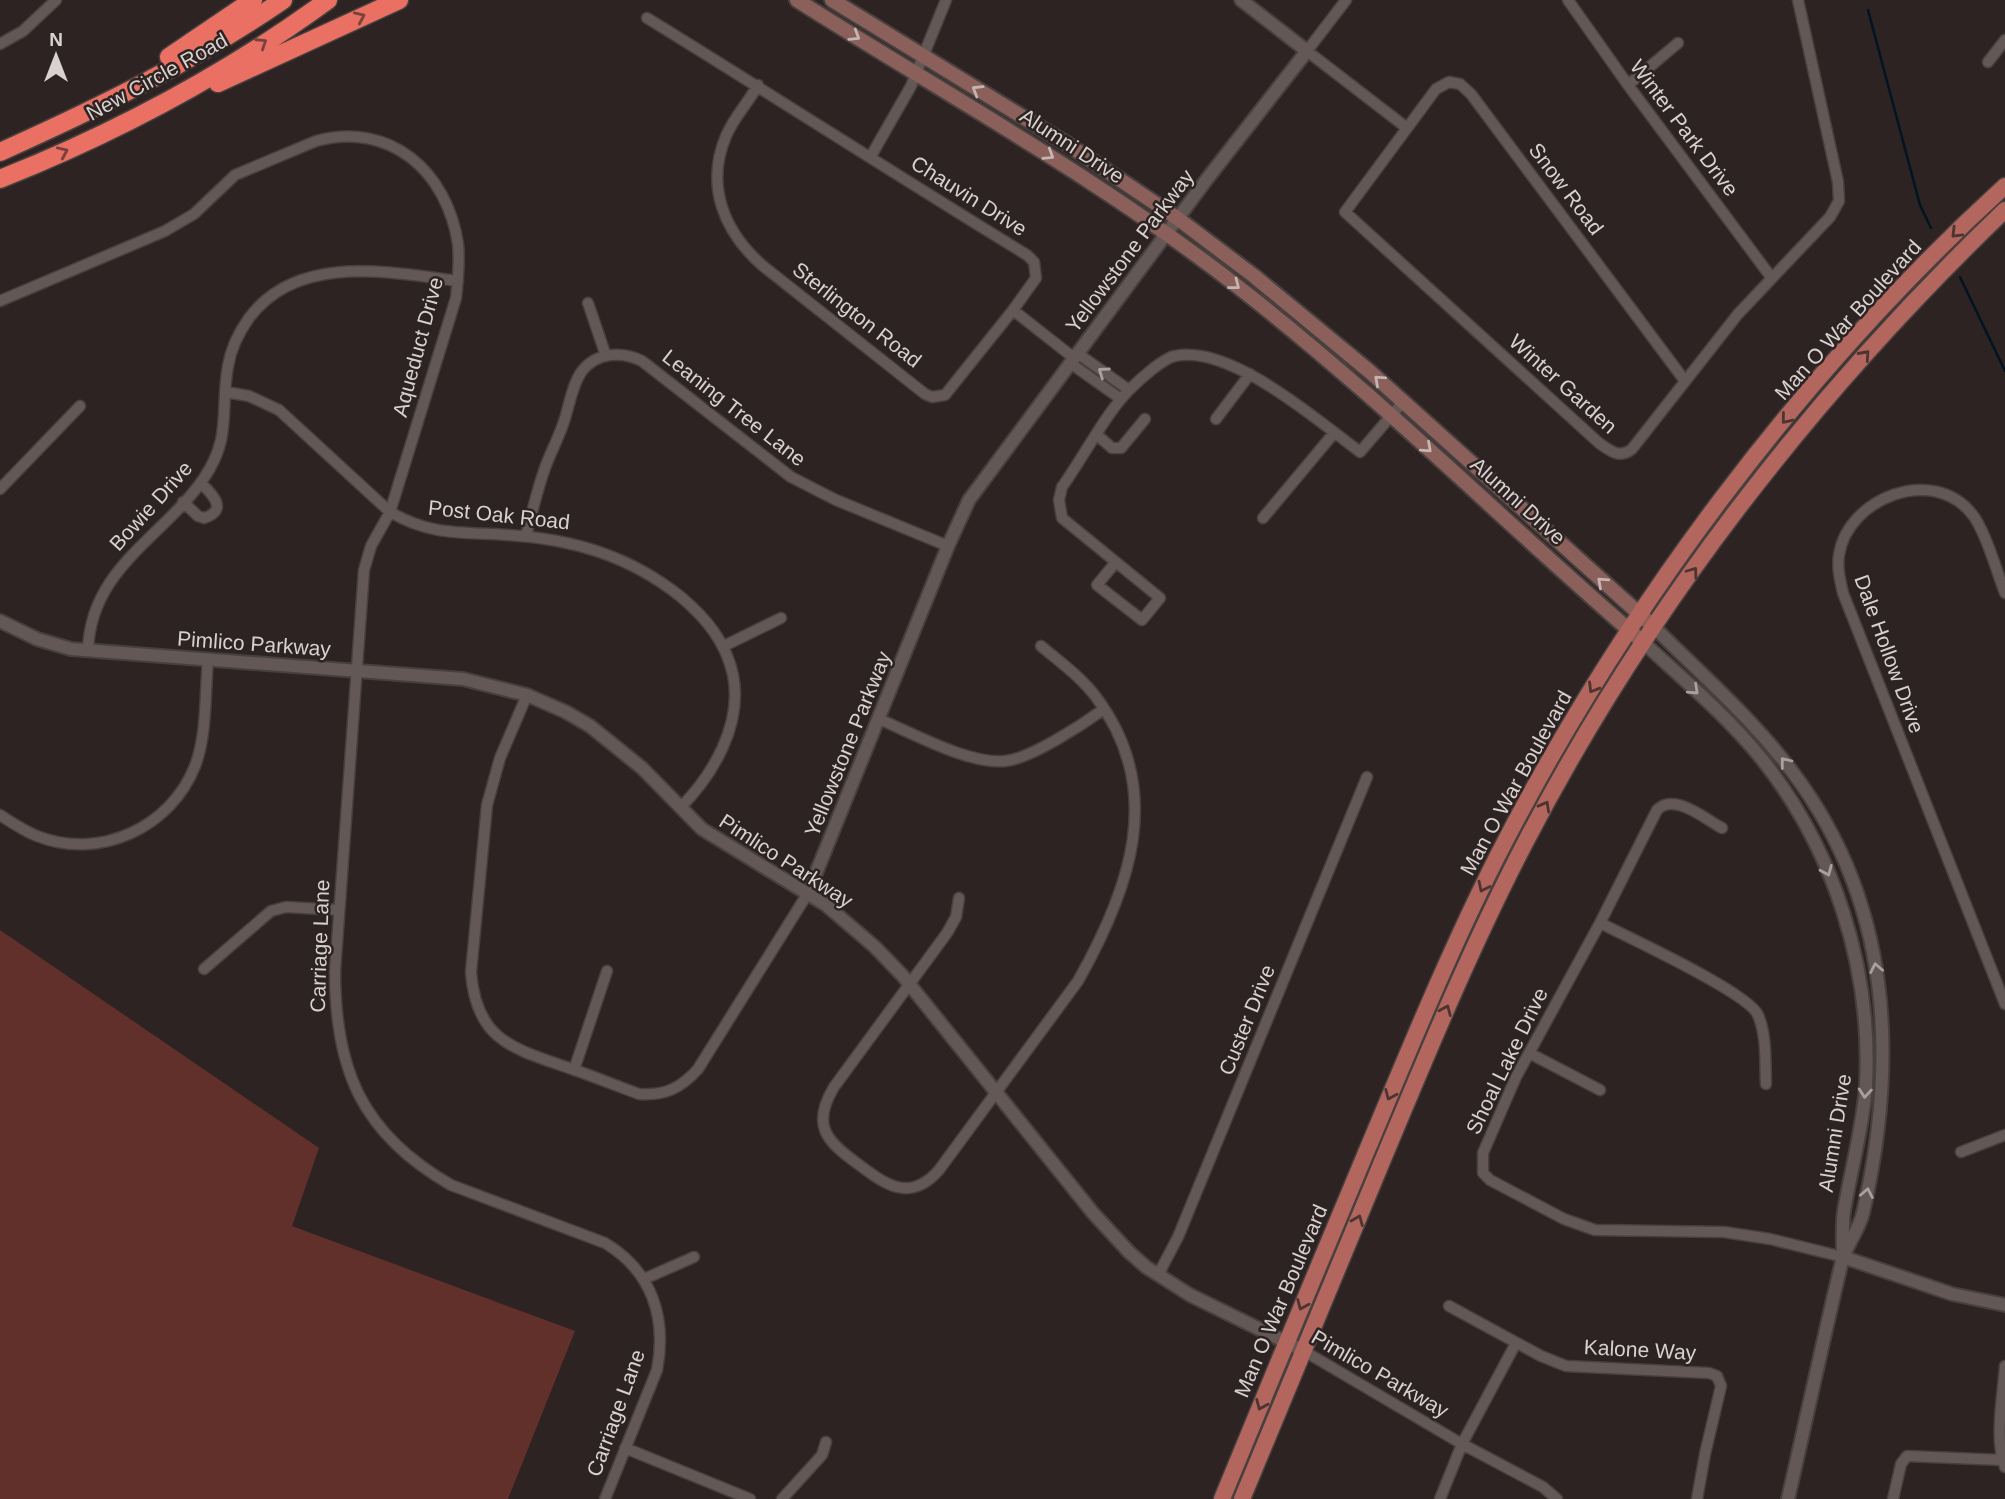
<svg xmlns="http://www.w3.org/2000/svg" width="2005" height="1499" viewBox="0 0 2005 1499" font-family="Arial,sans-serif">
	<style>
		.green { fill: #62302a }
		.lines { fill: none; stroke-linecap: round; stroke-linejoin: round }
		.stream { stroke: #001521; stroke-width: 2.5 }
		.minor-casing { stroke: #47403f; stroke-width: 13 }
		.tertiary-casing { stroke: #47403f; stroke-width: 16 }
		.secondary-casing { stroke: #47403f; stroke-width: 18 }
		.primary-casing { stroke: #47403f; stroke-width: 19 }
		.motorway-casing { stroke: #47403f; stroke-width: 21 }
		.minor { stroke: #635856; stroke-width: 10 }
		.tertiary { stroke: #635856; stroke-width: 12 }
		.secondary { stroke: #8b5f5a; stroke-width: 14 }
		.primary { stroke: #b3665d; stroke-width: 16 }
		.motorway { stroke: #e97062; stroke-width: 18 }
		.oneway { stroke: #78423c }
		.oneway2 { stroke: #c4b4b2 }
		.oneway3 { stroke: #4e3431 }
		.oneway4 { stroke: #a9a19f }
		.labels { text-anchor: middle; stroke-width: 5; stroke-linejoin: round; paint-order: stroke }
		.street-label { font-size: 21px; fill: #d7d1d0; stroke: #2c2322 }
	</style>
	<rect width="100%" height="100%" fill="#2c2322"/>
	<path class="green" d="M 0,930 L 319,1148 L 292,1226 L 575,1331 L 508,1499 L 0,1499 Z"/>
	<g class="lines">
		<path class="stream" d="M 1868,10 L 1920,205 L 1931,228
			M 1960,277 L 2005,371"/>
		<g class="minor-casing">
			<path id="minor" d="M 1346,0 L 1307,51 L 1407,128
				M 1568,0 L 1628,85 L 1771,277
				M 647,18 C 774,96 899,177 1027,255 L 1034,262 L 1036,278 L 1013,310 L 945,395 L 932,397 L 925,394 L 763,266 C 724,232 705,186 726,136 C 734,117 748,103 758,85
				M 0,44 L 23,31 L 56,0
				M 1988,62 L 2005,40
				M 1628,85 L 1678,43
				M 871,156 L 911,86 L 946,0
				M 0,301 L 165,231 L 194,214 L 235,175 L 316,141 C 390,121 447,171 458,244 C 460,262 458,280 456,298 L 390,512 L 371,546 L 364,570 L 335,971 C 335,1070 362,1134 451,1185 L 605,1243 C 652,1271 667,1318 657,1370 L 605,1499
				M 588,303 L 606,356
				M 1013,310 L 1074,358
				M 1077,353 L 1129,390
				M 1070,363 L 1121,399
				M 1685,381 L 1471,94 L 1460,84 L 1449,82 L 1436,89 L 1345,212 L 1599,443 C 1610,451 1620,459 1632,449 L 1738,314 L 1830,217 L 1839,201 L 1838,182 L 1798,0
				M 226,392 L 249,396 L 279,410 L 390,512 C 431,536 462,532 508,535 C 573,539 630,556 681,597 C 706,618 726,642 733,675 C 743,724 713,775 680,808
				M 1216,419 L 1250,374
				M 1097,435 L 1112,448 L 1121,448 L 1145,419
				M 0,489 L 80,406
				M 183,502 L 198,516 L 204,518 C 229,510 212,494 201,483
				M 1263,518 L 1334,433
				M 526,536 C 532,513 537,490 545,468 C 550,454 557,441 562,427 C 569,410 571,386 582,371 C 597,352 622,351 642,361 L 791,477 L 836,500 L 948,546
				M 1115,563 L 1097,585 L 1142,620 L 1160,598 L 1062,518 L 1059,500 L 1062,487 C 1082,459 1105,415 1128,391 C 1138,381 1163,358 1175,356 C 1230,344 1317,420 1360,452 L 1403,402
				M 2005,593 C 1997,572 1985,530 1972,514 C 1932,464 1847,499 1839,555 C 1837,568 1840,580 1843,593 L 2005,1004
				M 724,646 L 781,618
				M 88,651 C 90,568 164,537 204,478 C 232,437 220,410 228,366 C 231,348 239,332 249,318 C 297,253 389,272 458,281
				M 527,695 L 500,758 L 487,805 L 471,972 C 476,1042 515,1049 572,1069 C 595,1077 617,1086 639,1094 C 665,1096 681,1088 698,1069 L 808,893
				M 879,719 C 912,733 970,765 1005,761 C 1030,759 1082,725 1104,709
				M 0,815 C 12,823 24,831 37,836 C 100,861 171,827 195,766 C 207,736 205,692 208,660
				M 1722,828 C 1705,819 1674,792 1657,810 L 1600,923 L 1516,1077 L 1483,1153 L 1483,1173 L 1490,1180 L 1564,1219 L 1595,1230 L 1724,1232 L 1770,1239 L 1843,1257
				M 959,898 L 956,917 L 947,933 L 834,1087 C 811,1125 826,1141 858,1164 C 886,1185 910,1203 939,1170 L 1078,981 C 1130,889 1166,790 1096,697 C 1081,677 1060,662 1041,646
				M 1600,923 C 1628,937 1749,993 1758,1015 C 1767,1036 1765,1062 1766,1084
				M 204,969 L 271,911 L 286,907 L 339,910
				M 1529,1053 L 1600,1090
				M 574,1070 L 607,971
				M 1961,1152 L 2005,1135
				M 1158,1275 L 1178,1237 L 1367,777
				M 644,1279 L 694,1257
				M 1449,1306 L 1541,1356 L 1566,1366 L 1709,1373 L 1717,1376 L 1721,1386 L 1705,1454 L 1697,1499
				M 1304,1351 L 1462,1444 L 1543,1487 L 1557,1499
				M 2005,1366 C 2003,1395 1994,1440 2005,1467
				M 625,1448 L 750,1499
				M 782,1499 L 822,1455 L 826,1442
				M 1440,1499 L 1462,1444 L 1516,1343
				M 1893,1499 L 1901,1464 L 1907,1456 L 2002,1460"/>
		</g>
		<g class="tertiary-casing">
			<path id="tertiary" d="M 0,621 L 37,639 L 71,649 L 463,679 L 527,695 L 566,712 L 590,726 L 642,768 L 702,829 L 826,905 L 875,947 L 902,975 L 1093,1213 L 1129,1252 L 1146,1267 L 1190,1295 L 1304,1351
				M 1654,627 C 1706,679 1759,724 1802,785 C 1892,913 1897,1065 1863,1213 C 1859,1230 1847,1244 1842,1261 C 1823,1340 1806,1420 1788,1499
				M 1644,643 C 1684,680 1727,716 1761,758 C 1834,849 1872,969 1866,1085 C 1863,1128 1851,1169 1844,1211 C 1842,1224 1843,1239 1843,1253
				M 808,893 L 948,546 L 969,500 L 1207,179 L 1307,51 L 1241,0
				M 1843,1257 L 1952,1294 L 2005,1305"/>
		</g>
		<g class="secondary-casing">
			<path id="secondary" d="M 797,0 C 945,94 1099,178 1237,286 C 1380,397 1507,525 1644,643
				M 832,0 L 1070,146 L 1177,218 L 1254,276 L 1369,371 L 1654,627"/>
		</g>
		<g class="primary-casing">
			<path id="primary" d="M 1222,1499 C 1269,1384 1317,1270 1365,1155 C 1407,1055 1448,954 1497,857 C 1623,610 1800,373 2005,186
				M 1242,1499 C 1288,1389 1334,1279 1379,1169 C 1425,1059 1470,949 1525,843 C 1647,608 1814,393 2005,210"/>
		</g>
		<g class="motorway-casing">
			<path id="motorway" d="M 169,57 L 253,0
				M 218,83 L 399,0
				M 0,152 C 98,108 194,61 283,0
				M 0,179 C 115,133 228,73 328,0"/>
		</g>
		<use href="#minor" class="minor"/>
		<use href="#tertiary" class="tertiary"/>
		<use href="#secondary" class="secondary"/>
		<use href="#primary" class="primary"/>
		<use href="#motorway" class="motorway"/>
	</g>
	<defs><path id="oneway-chevron" d="M-2-3.5L2.5 0L-2 3.5" fill="none" stroke-width="1.6" stroke-linecap="round" stroke-linejoin="round" transform="scale(1.75)"/></defs>
	<g class="oneway">
		<use href="#oneway-chevron" transform="translate(360 17) rotate(-24)"/>
		<use href="#oneway-chevron" transform="translate(262 43) rotate(-33)"/>
		<use href="#oneway-chevron" transform="translate(63 152) rotate(-24)"/>
	</g>
	<g class="oneway2">
		<use href="#oneway-chevron" transform="translate(855 36) rotate(32)"/>
		<use href="#oneway-chevron" transform="translate(977 90) rotate(-149)"/>
		<use href="#oneway-chevron" transform="translate(1049 155) rotate(32)"/>
		<use href="#oneway-chevron" transform="translate(1235 285) rotate(38)"/>
		<use href="#oneway-chevron" transform="translate(1379 380) rotate(-138)"/>
		<use href="#oneway-chevron" transform="translate(1427 448) rotate(42)"/>
		<use href="#oneway-chevron" transform="translate(1602 582) rotate(-138)"/>
	</g>
	<g class="oneway3">
		<use href="#oneway-chevron" transform="translate(1956 233) rotate(135)"/>
		<use href="#oneway-chevron" transform="translate(1865 355) rotate(-48)"/>
		<use href="#oneway-chevron" transform="translate(1786 419) rotate(129)"/>
		<use href="#oneway-chevron" transform="translate(1693 572) rotate(-54)"/>
		<use href="#oneway-chevron" transform="translate(1593 688) rotate(121)"/>
		<use href="#oneway-chevron" transform="translate(1545 806) rotate(-61)"/>
		<use href="#oneway-chevron" transform="translate(1483 887) rotate(116)"/>
		<use href="#oneway-chevron" transform="translate(1446 1010) rotate(-67)"/>
		<use href="#oneway-chevron" transform="translate(1390 1095) rotate(113)"/>
		<use href="#oneway-chevron" transform="translate(1358 1220) rotate(-68)"/>
		<use href="#oneway-chevron" transform="translate(1302 1305) rotate(113)"/>
		<use href="#oneway-chevron" transform="translate(1261 1405) rotate(113)"/>
	</g>
	<g class="oneway4">
		<use href="#oneway-chevron" transform="translate(1103 372) rotate(-145)"/>
		<use href="#oneway-chevron" transform="translate(1694 690) rotate(43)"/>
		<use href="#oneway-chevron" transform="translate(1785 762) rotate(-128)"/>
		<use href="#oneway-chevron" transform="translate(1827 871) rotate(67)"/>
		<use href="#oneway-chevron" transform="translate(1876 968) rotate(-101)"/>
		<use href="#oneway-chevron" transform="translate(1865 1093) rotate(95)"/>
		<use href="#oneway-chevron" transform="translate(1867 1193) rotate(-79)"/>
	</g>
	<g class="labels">
		<g class="street-label">
			<text transform="translate(157 77) rotate(-29)" y="7">New Circle Road</text>
			<text transform="translate(1684 128) rotate(53)" y="7">Winter Park Drive</text>
			<text transform="translate(1072 146) rotate(33)" y="7">Alumni Drive</text>
			<text transform="translate(1566 189) rotate(53)" y="7">Snow Road</text>
			<text transform="translate(969 196) rotate(32)" y="7">Chauvin Drive</text>
			<text transform="translate(1130 251) rotate(-53)" y="7">Yellowstone Parkway</text>
			<text transform="translate(857 315) rotate(38)" y="7">Sterlington Road</text>
			<text transform="translate(1848 320) rotate(-48)" y="7">Man O War Boulevard</text>
			<text transform="translate(418 347) rotate(-75)" y="7">Aqueduct Drive</text>
			<text transform="translate(1563 384) rotate(42)" y="7">Winter Garden</text>
			<text transform="translate(734 408) rotate(38)" y="7">Leaning Tree Lane</text>
			<text transform="translate(1518 501) rotate(42)" y="7">Alumni Drive</text>
			<text transform="translate(151 506) rotate(-48)" y="7">Bowie Drive</text>
			<text transform="translate(499 515) rotate(6)" y="7">Post Oak Road</text>
			<text transform="translate(254 644) rotate(4)" y="7">Pimlico Parkway</text>
			<text transform="translate(1889 654) rotate(70)" y="7">Dale Hollow Drive</text>
			<text transform="translate(848 744) rotate(-68)" y="7">Yellowstone Parkway</text>
			<text transform="translate(1516 783) rotate(-61)" y="7">Man O War Boulevard</text>
			<text transform="translate(786 861) rotate(33)" y="7">Pimlico Parkway</text>
			<text transform="translate(320 946) rotate(-88)" y="7">Carriage Lane</text>
			<text transform="translate(1247 1020) rotate(-68)" y="7">Custer Drive</text>
			<text transform="translate(1507 1061) rotate(-64)" y="7">Shoal Lake Drive</text>
			<text transform="translate(1835 1133) rotate(-81)" y="7">Alumni Drive</text>
			<text transform="translate(1281 1301) rotate(-67)" y="7">Man O War Boulevard</text>
			<text transform="translate(1640 1350) rotate(3)" y="7">Kalone Way</text>
			<text transform="translate(1380 1374) rotate(30)" y="7">Pimlico Parkway</text>
			<text transform="translate(616 1413) rotate(-70)" y="7">Carriage Lane</text>
		</g>
	</g>
	<g transform="translate(56 56)" stroke="#2c2322" stroke-width="5" paint-order="stroke">
	<path d="M0-5L12 26L0 18L-12 26Z" fill="#d7d1d0"/>
	<text y="-10" font-size="19" font-weight="bold" text-anchor="middle" fill="#d7d1d0">N</text>
	</g>
</svg>
